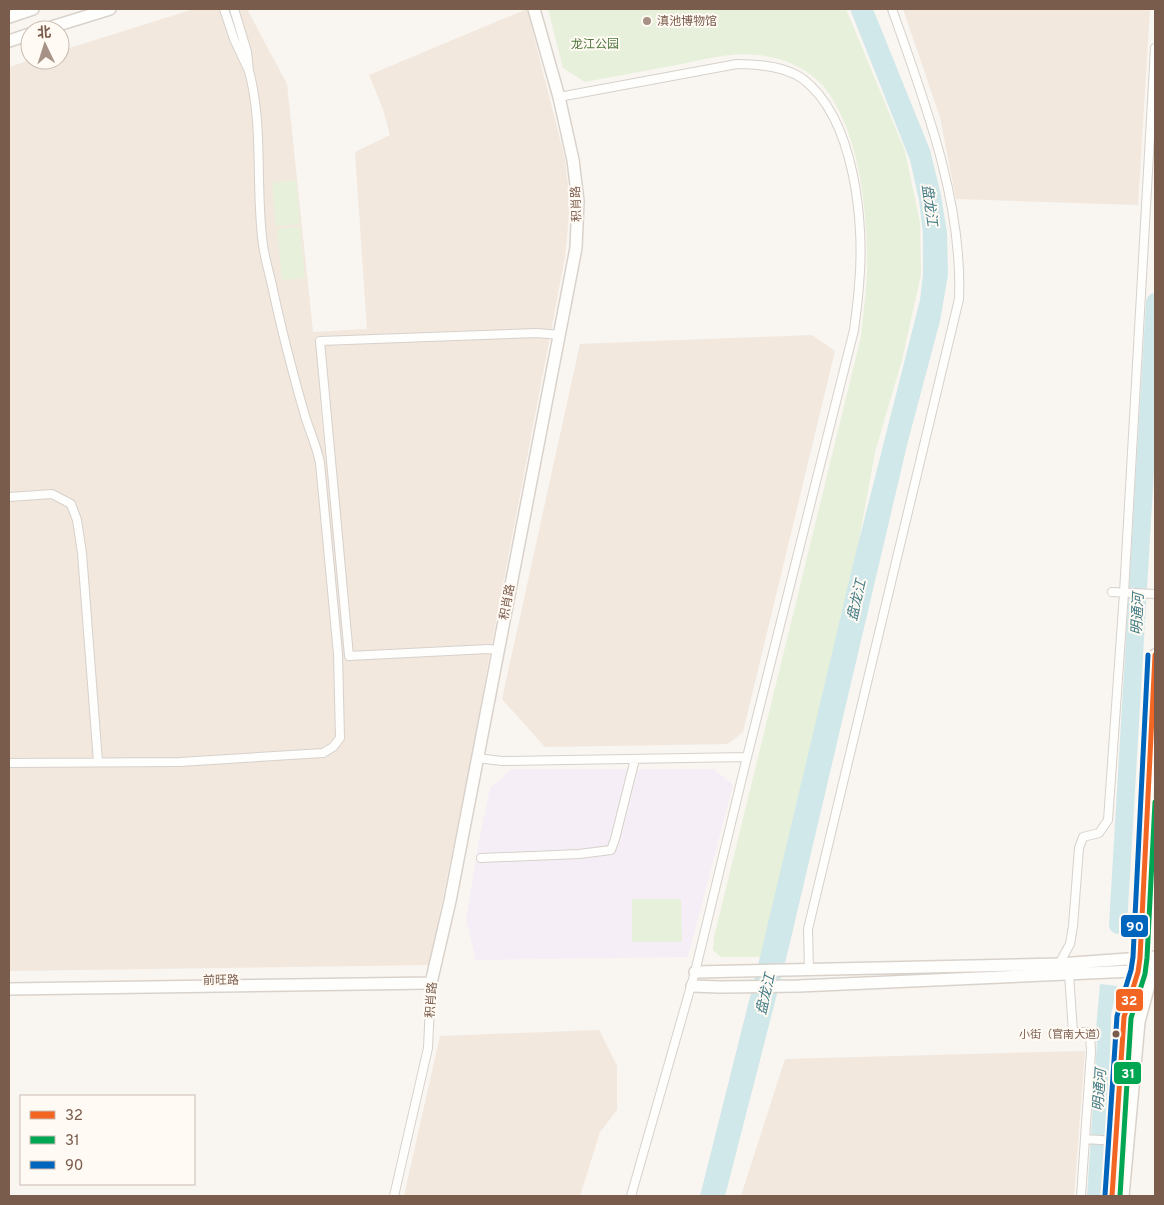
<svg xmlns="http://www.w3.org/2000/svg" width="1164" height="1205" viewBox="0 0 1164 1205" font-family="Overpass,'Noto Sans SC',sans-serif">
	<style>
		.residential { fill: #f2e8de; fill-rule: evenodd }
		.education { fill: #f6eef6 }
		.green { fill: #e7f0db }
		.water { fill: #d0e8ea }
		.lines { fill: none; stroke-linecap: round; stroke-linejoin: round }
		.river { stroke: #d0e8ea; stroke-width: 18 }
		.street-casing { stroke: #d7d1cb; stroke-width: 10 }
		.secondary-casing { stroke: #d9d2cb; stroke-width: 14 }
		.street { stroke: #fefefd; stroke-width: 8 }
		.secondary { stroke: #fefefd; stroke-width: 11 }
		.bus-1-casing { stroke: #fffaf3; stroke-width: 9 }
		.bus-2-casing { stroke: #fffaf3; stroke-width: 9 }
		.bus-3-casing { stroke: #fffaf3; stroke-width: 9 }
		.bus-1 { stroke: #f26522; stroke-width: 5 }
		.bus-2 { stroke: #00a651; stroke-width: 5 }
		.bus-3 { stroke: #0065bd; stroke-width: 5 }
		.poi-dot { fill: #a69286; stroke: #fffaf3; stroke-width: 2 }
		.bus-dot { fill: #7a5c4d; stroke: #fffaf3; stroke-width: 2 }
		.labels { text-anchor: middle; stroke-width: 4; stroke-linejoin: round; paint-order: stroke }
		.bus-label { font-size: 11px; fill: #7a5c4d; stroke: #fffaf3; text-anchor: end }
		.poi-label { font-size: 12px; fill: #7a5c4d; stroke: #fffaf3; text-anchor: start }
		.park-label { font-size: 12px; fill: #537a41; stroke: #fffaf3 }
		.street-label { font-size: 12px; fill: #7a5c4d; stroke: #fffaf3 }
		.water-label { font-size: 14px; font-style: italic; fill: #437c86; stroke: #fffaf3 }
		.line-badge { stroke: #fffaf3; stroke-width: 2 }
		.badge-label { font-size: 14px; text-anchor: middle; font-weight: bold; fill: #fff }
	</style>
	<rect width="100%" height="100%" fill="#f9f5f0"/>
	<path class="residential" d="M 194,9 L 247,9 L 287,84 L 313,332 L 367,329 L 355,152 L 390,135 L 383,109 L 369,75 L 527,9 L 565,159 L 570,206 L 565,257 L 490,653 L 469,769 L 429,965 L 9,971 L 9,67 L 30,60 L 60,60 L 60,51 ZM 318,381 L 329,476 L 340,597 Z
		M 903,9 L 1150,9 L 1138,205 L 956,199 L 940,117 Z
		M 812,335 L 835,351 L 743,732 L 728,744 L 545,747 L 502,699 L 580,344 Z
		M 599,1030 L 617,1066 L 617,1110 L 600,1132 L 580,1196 L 404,1196 L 440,1036 Z
		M 1085,1051 L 1074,1196 L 741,1196 L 785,1059 Z"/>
	<path class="education" d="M 512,769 L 714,769 L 733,785 L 688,957 L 476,960 L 466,919 L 479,840 L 490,788 Z"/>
	<path class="green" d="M 548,9 L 846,9 L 905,151 L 920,223 L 921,274 L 902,360 L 875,452 L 856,557 L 763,957 L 721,957 L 713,950 L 714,937 L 861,337 C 863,316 866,294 867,273 C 868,215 861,134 824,87 C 808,68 781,57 757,55 C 731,52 707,59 682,64 C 649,70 617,76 585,82 L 563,68 Z
		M 296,180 L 300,224 L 276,226 L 272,183 Z
		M 300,227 L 305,278 L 282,280 L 277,229 Z
		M 632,899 L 681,899 L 682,942 L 632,942 Z"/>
	<path class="water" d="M 850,9 L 873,9 L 930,150 L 941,195 L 947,233 L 948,275 L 940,321 L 908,441 L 787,955 L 725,1196 L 700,1196 L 761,953 L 854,560 L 920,300 L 923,275 L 923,234 L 919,200 L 910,160 Z
		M 1100,984 L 1117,986 L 1111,1016 L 1110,1064 L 1101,1196 L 1087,1196 L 1097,1042 L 1095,1041 Z"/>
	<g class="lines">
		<path class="river" d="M 1118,925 L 1155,302"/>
		<g class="street-casing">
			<path id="street" d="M 224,9 L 234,39 L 249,71 L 247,52 L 234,9
				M 559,97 L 737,64 C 758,64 785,66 803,79 C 855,119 865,224 859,285 C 858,300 856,315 854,330 L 747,757 L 695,972 L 631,1196
				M 9,497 L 52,494 L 71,504 L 77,520 L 82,553 L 98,762
				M 1112,592 L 1155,594
				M 498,650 L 488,649 L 349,656 L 320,341 L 537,333 L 560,335
				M 477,758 L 502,761 L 747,757
				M 9,763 L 180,762 L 323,753 L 333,747 L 340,738 L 338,654 L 320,463 C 317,447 310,432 305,416 C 293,374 282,332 273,290 C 270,275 265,260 263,245 C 255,187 264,127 249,71
				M 481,858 L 579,854 L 611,850 L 615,839 L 635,759
				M 1059,964 L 1070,944 L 1073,926 L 1079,848 L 1083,837 L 1099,833 L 1108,820 L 1124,593 L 1155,48
				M 809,971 L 808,929 L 959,299 C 963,201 924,100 892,9
				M 1069,974 L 1073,1032 L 1090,1032 L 1091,1052 L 1081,1196
				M 1085,1139 L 1116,1141
				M 394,1196 L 428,1048 L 431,983"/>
		</g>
		<g class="secondary-casing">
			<path id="secondary" d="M 9,17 L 33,9
				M 42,30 L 110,9
				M 9,41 L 30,34
				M 695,972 L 1059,964 L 1155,957
				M 692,986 L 720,987 L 799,986 L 1155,970
				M 9,989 L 431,983 L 450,901 L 576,248 L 578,201 L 573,160 L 559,97 L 534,9
				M 1112,1196 L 1124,1017 L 1138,972 L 1140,958 L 1155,655
				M 1123,1196 L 1139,1022 L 1155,963"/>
		</g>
		<use href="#street" class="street"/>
		<use href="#secondary" class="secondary"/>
		<g class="bus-1-casing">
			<path id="bus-1" d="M 1112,1196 L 1124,1017 L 1138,972 L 1140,958 L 1155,655"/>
		</g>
		<g class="bus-2-casing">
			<path id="bus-2" d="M 1120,1196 L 1131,1018 L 1145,974 L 1147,958 L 1155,802"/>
		</g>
		<g class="bus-3-casing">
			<path id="bus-3" d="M 1105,1195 L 1117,1016 L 1131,970 L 1133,957 L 1148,655"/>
		</g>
		<use href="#bus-1" class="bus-1"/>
		<use href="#bus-2" class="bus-2"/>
		<use href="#bus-3" class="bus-3"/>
	</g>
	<circle class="poi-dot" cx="647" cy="21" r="5"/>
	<circle class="bus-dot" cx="1116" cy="1034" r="4.5"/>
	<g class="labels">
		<g class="bus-label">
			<text x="1107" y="1038">小街（官南大道）</text>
		</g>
		<g class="poi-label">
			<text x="657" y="25">滇池博物馆</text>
		</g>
		<g class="park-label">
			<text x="595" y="48">龙江公园</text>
		</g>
		<g class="street-label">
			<text transform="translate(576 204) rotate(-92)" y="4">积肖路</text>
			<text transform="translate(507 602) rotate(-79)" y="4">积肖路</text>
			<text transform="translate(221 980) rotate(-1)" y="4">前旺路</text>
			<text transform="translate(431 1000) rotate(-86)" y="4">积肖路</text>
		</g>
		<g class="water-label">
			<text transform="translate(930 205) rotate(82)" y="5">盘龙江</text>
			<text transform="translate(856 600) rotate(-77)" y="5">盘龙江</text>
			<text transform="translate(1137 614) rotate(-87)" y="5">明通河</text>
			<text transform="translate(765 994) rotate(-77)" y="5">盘龙江</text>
			<text transform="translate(1099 1090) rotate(-86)" y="5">明通河</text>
		</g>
	</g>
	<g class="line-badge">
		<rect x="1120" y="914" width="29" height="24" rx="5" fill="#0065bd"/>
		<rect x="1115" y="988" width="29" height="24" rx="5" fill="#f26522"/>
		<rect x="1113" y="1061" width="29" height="24" rx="5" fill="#00a651"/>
	</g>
	<g class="badge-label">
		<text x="1135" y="931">90</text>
		<text x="1129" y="1005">32</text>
		<text x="1128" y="1078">31</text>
	</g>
	<rect width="1164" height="1205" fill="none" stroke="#7a5c4d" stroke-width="20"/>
	<rect x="20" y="1095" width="175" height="90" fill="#fffaf3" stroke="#cabbb1"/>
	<rect x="30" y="1111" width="25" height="8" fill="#f26522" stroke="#cabbb1"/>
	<text x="65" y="1120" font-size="15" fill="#7a5c4d">32</text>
	<rect x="30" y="1136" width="25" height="8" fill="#00a651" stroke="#cabbb1"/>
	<text x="65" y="1145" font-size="15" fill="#7a5c4d">31</text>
	<rect x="30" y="1161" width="25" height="8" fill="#0065bd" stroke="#cabbb1"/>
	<text x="65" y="1170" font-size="15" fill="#7a5c4d">90</text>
	<g transform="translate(45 45) rotate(356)"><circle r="24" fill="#fffaf3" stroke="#cabbb1"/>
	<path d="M0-4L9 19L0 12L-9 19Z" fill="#a69286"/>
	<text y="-8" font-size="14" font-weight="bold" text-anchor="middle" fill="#7a5c4d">北</text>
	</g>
</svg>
